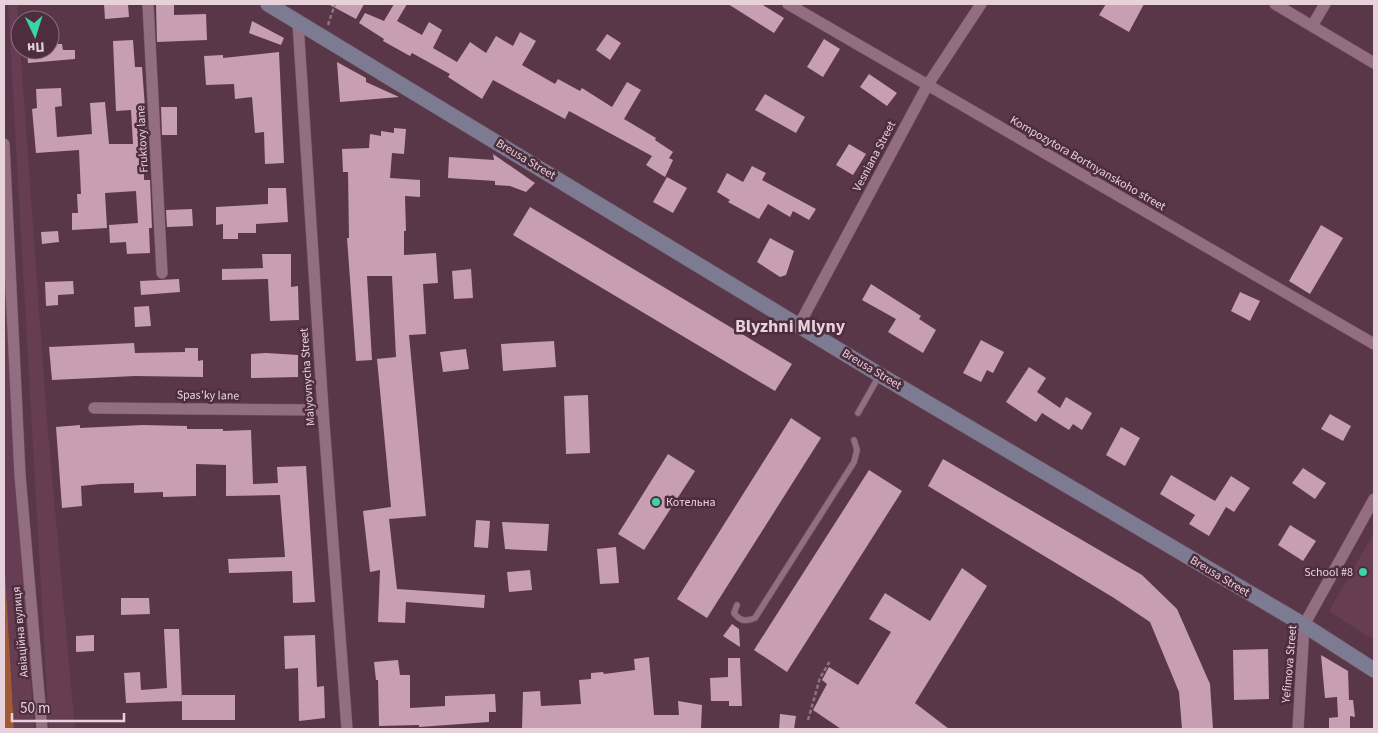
<svg xmlns="http://www.w3.org/2000/svg" width="1378" height="733" viewBox="0 0 1378 733" font-family="'Source Sans 3',sans-serif">
	<style>
		.built { fill: #673d53 }
		.green { fill: #a05a34 }
		.building { fill: #c79eb2 }
		.lines { fill: none; stroke-linecap: round; stroke-linejoin: round }
		.lane-casing { stroke: #705463; stroke-width: 7 }
		.street-casing { stroke: #705463; stroke-width: 12 }
		.secondary-casing { stroke: #705463; stroke-width: 16 }
		.path { stroke: #907281; stroke-width: 2.5; stroke-dasharray: 4 2.5; stroke-linecap: butt }
		.lane { stroke: #936d80; stroke-width: 5.5 }
		.street { stroke: #936d80; stroke-width: 11 }
		.secondary { stroke: #7c7b92; stroke-width: 15 }
		.poi-dot { fill: #3ad4a5; stroke: #4e2d3e; stroke-width: 2 }
		.labels { text-anchor: middle; stroke-width: 5; stroke-linejoin: round; paint-order: stroke }
		.street-label { font-size: 12px; fill: #e7d1db; stroke: #4e2d3e }
		.poi-label { font-size: 12px; fill: #e7d1db; stroke: #4e2d3e; text-anchor: start }
		.district-label { font-size: 18px; font-weight: bold; fill: #e7d1db; stroke: #4e2d3e }
	</style>
	<rect width="100%" height="100%" fill="#593749"/>
	<path class="built" d="M 8,4 L 17,4 L 47,421 L 75,729 L 49,729 Z
		M 4,234 L 34,729 L 14,729 L 4,554 Z
		M 1374,533 L 1374,640 L 1329,611 Z"/>
	<path class="green" d="M 4,554 L 14,729 L 4,729 Z"/>
	<path class="building" d="M 104,4 L 128,4 L 129,17 L 105,19 Z
		M 156,4 L 174,4 L 174,15 L 206,14 L 207,40 L 157,42 Z
		M 328,4 L 364,4 L 356,19 Z
		M 394,4 L 407,4 L 397,21 L 422,35 L 429,22 L 442,30 L 433,48 L 457,62 L 470,42 L 486,53 L 496,36 L 513,46 L 520,32 L 536,41 L 522,65 L 555,84 L 558,79 L 580,91 L 582,88 L 612,107 L 627,82 L 641,90 L 624,119 L 656,138 L 655,140 L 673,152 L 669,158 L 673,160 L 665,177 L 646,165 L 652,156 L 569,111 L 565,119 L 493,80 L 482,99 L 448,77 L 450,74 L 412,53 L 410,56 L 383,41 L 384,39 L 359,23 L 365,13 L 384,21 Z
		M 728,4 L 761,4 L 784,18 L 774,33 Z
		M 1106,4 L 1144,4 L 1129,32 L 1099,15 Z
		M 252,21 L 284,38 L 281,45 L 249,33 Z
		M 607,34 L 621,43 L 610,60 L 596,50 Z
		M 824,39 L 840,49 L 823,77 L 807,67 Z
		M 133,40 L 135,67 L 142,67 L 147,135 L 144,136 L 144,180 L 150,180 L 152,228 L 149,228 L 150,253 L 127,254 L 126,242 L 110,243 L 109,225 L 138,223 L 136,191 L 105,193 L 107,228 L 72,230 L 72,213 L 78,213 L 77,194 L 81,194 L 79,150 L 36,153 L 32,109 L 37,108 L 36,89 L 61,88 L 62,106 L 55,107 L 57,137 L 92,134 L 90,103 L 105,102 L 109,144 L 133,144 L 131,110 L 116,111 L 113,41 Z
		M 50,44 L 62,44 L 63,50 L 75,50 L 75,59 L 28,63 L 27,50 L 50,50 Z
		M 279,52 L 284,163 L 265,164 L 264,132 L 255,133 L 252,97 L 235,99 L 234,84 L 206,85 L 204,56 L 223,55 L 223,58 Z
		M 337,62 L 366,78 L 366,82 L 399,97 L 340,102 Z
		M 869,74 L 897,93 L 887,106 L 860,87 Z
		M 765,94 L 805,117 L 796,133 L 755,110 Z
		M 161,107 L 177,107 L 177,135 L 162,135 Z
		M 394,128 L 406,129 L 404,154 L 392,153 L 390,178 L 420,180 L 420,197 L 405,196 L 406,231 L 404,231 L 404,255 L 436,253 L 438,283 L 423,284 L 426,334 L 409,335 L 426,516 L 389,519 L 397,589 L 485,595 L 484,608 L 406,602 L 405,623 L 378,622 L 380,570 L 370,572 L 363,511 L 391,507 L 377,359 L 396,357 L 392,276 L 367,276 L 372,360 L 356,361 L 347,238 L 349,238 L 348,172 L 343,172 L 342,149 L 369,148 L 370,134 L 381,136 L 381,131 L 394,133 Z
		M 849,144 L 866,154 L 853,175 L 836,165 Z
		M 493,154 L 535,183 L 526,192 L 510,186 L 495,185 L 495,181 L 448,178 L 449,157 L 494,160 Z
		M 752,166 L 766,173 L 762,180 L 816,209 L 809,220 L 793,211 L 790,217 L 768,204 L 759,219 L 728,202 L 730,200 L 717,192 L 727,173 L 743,182 Z
		M 667,177 L 687,188 L 673,213 L 653,202 Z
		M 268,188 L 286,188 L 288,222 L 256,224 L 256,233 L 238,233 L 238,239 L 223,239 L 223,224 L 216,225 L 216,207 L 268,204 Z
		M 530,207 L 792,364 L 775,391 L 513,235 Z
		M 192,209 L 193,226 L 167,227 L 166,210 Z
		M 1321,225 L 1343,238 L 1310,294 L 1289,281 Z
		M 58,231 L 59,242 L 42,244 L 41,232 Z
		M 770,238 L 794,251 L 786,275 L 780,277 L 757,262 Z
		M 262,254 L 291,254 L 291,287 L 298,286 L 299,320 L 270,321 L 268,279 L 222,280 L 222,269 L 263,268 Z
		M 471,269 L 473,298 L 454,299 L 452,271 Z
		M 179,279 L 180,292 L 141,295 L 140,281 Z
		M 73,281 L 74,294 L 58,295 L 58,305 L 46,306 L 45,282 Z
		M 871,284 L 921,316 L 919,319 L 936,330 L 923,353 L 888,332 L 896,319 L 862,300 Z
		M 1240,292 L 1260,301 L 1250,321 L 1231,311 Z
		M 149,306 L 151,326 L 135,327 L 134,307 Z
		M 981,340 L 1004,352 L 993,373 L 987,370 L 981,382 L 963,373 Z
		M 554,341 L 556,367 L 503,371 L 501,344 Z
		M 134,343 L 135,353 L 185,352 L 185,348 L 198,348 L 198,361 L 203,360 L 203,377 L 135,376 L 52,380 L 49,347 Z
		M 466,349 L 469,369 L 443,372 L 440,352 Z
		M 266,353 L 298,355 L 298,377 L 251,378 L 251,354 Z
		M 1029,367 L 1046,378 L 1037,392 L 1060,408 L 1066,397 L 1092,413 L 1082,430 L 1073,424 L 1069,430 L 1042,413 L 1036,422 L 1006,402 Z
		M 588,395 L 590,453 L 566,454 L 564,396 Z
		M 1330,414 L 1351,426 L 1343,441 L 1321,429 Z
		M 791,418 L 821,438 L 707,618 L 677,599 Z
		M 80,425 L 80,428 L 143,425 L 187,426 L 187,429 L 223,429 L 223,431 L 251,430 L 253,484 L 278,483 L 277,467 L 306,466 L 315,602 L 293,603 L 292,571 L 229,573 L 228,559 L 285,557 L 280,495 L 226,496 L 226,465 L 196,464 L 196,496 L 163,497 L 163,492 L 134,493 L 134,483 L 100,484 L 81,486 L 82,506 L 62,508 L 56,427 Z
		M 1121,427 L 1140,438 L 1125,466 L 1106,455 Z
		M 668,454 L 695,471 L 644,550 L 618,534 Z
		M 943,459 L 1142,575 L 1177,609 L 1210,684 L 1213,729 L 1182,729 L 1179,692 L 1150,622 L 1114,598 L 928,486 Z
		M 1303,468 L 1326,483 L 1315,499 L 1292,483 Z
		M 869,470 L 902,491 L 787,672 L 754,650 Z
		M 1171,475 L 1215,501 L 1231,476 L 1250,488 L 1234,512 L 1226,507 L 1209,536 L 1189,524 L 1195,515 L 1160,494 Z
		M 476,520 L 490,521 L 488,548 L 474,547 Z
		M 502,522 L 549,524 L 547,551 L 505,549 Z
		M 1290,525 L 1316,541 L 1303,561 L 1278,545 Z
		M 616,547 L 619,583 L 600,584 L 597,549 Z
		M 962,568 L 987,586 L 915,703 L 949,729 L 841,729 L 813,710 L 827,684 L 822,680 L 829,667 L 858,685 L 891,632 L 869,619 L 885,593 L 930,621 Z
		M 530,570 L 532,590 L 509,592 L 507,572 Z
		M 121,598 L 149,598 L 150,614 L 121,615 Z
		M 732,624 L 739,629 L 740,647 L 723,636 Z
		M 164,629 L 179,629 L 182,701 L 126,703 L 124,673 L 140,672 L 141,690 L 167,688 Z
		M 94,635 L 94,651 L 76,652 L 76,636 Z
		M 315,635 L 317,687 L 324,686 L 325,718 L 299,721 L 298,668 L 285,669 L 284,636 Z
		M 1268,649 L 1269,699 L 1234,700 L 1233,650 Z
		M 1321,655 L 1348,671 L 1349,700 L 1353,700 L 1355,717 L 1350,716 L 1350,729 L 1329,729 L 1329,718 L 1338,717 L 1337,697 L 1325,698 Z
		M 649,657 L 654,715 L 679,715 L 678,701 L 702,705 L 701,729 L 522,729 L 523,692 L 540,691 L 541,706 L 581,704 L 579,680 L 591,679 L 591,673 L 603,672 L 604,674 L 635,670 L 634,659 Z
		M 728,658 L 740,658 L 742,706 L 729,706 L 729,701 L 711,701 L 710,678 L 728,677 Z
		M 398,660 L 400,675 L 410,675 L 410,708 L 445,706 L 445,696 L 495,694 L 496,712 L 489,712 L 489,722 L 419,727 L 419,725 L 379,726 L 378,680 L 376,680 L 374,662 Z
		M 182,695 L 235,695 L 235,720 L 182,720 Z
		M 780,714 L 796,716 L 794,729 L 779,729 Z"/>
	<g class="lines">
		<g class="lane-casing">
			<path id="lane" d="M 858,413 L 879,376
				M 737,605 L 734,613 C 740,621 745,622 755,618 L 854,462 L 857,450 L 854,440"/>
		</g>
		<g class="street-casing">
			<path id="street" d="M 148,4 L 162,273
				M 788,4 L 1374,344
				M 1275,4 L 1374,63
				M 298,23 L 323,410 L 347,729
				M 1312,26 L 1325,4
				M 4,144 L 20,475 L 42,729
				M 799,325 L 927,86 L 981,4
				M 94,408 L 323,410
				M 1298,729 L 1304,625 L 1374,499"/>
		</g>
		<g class="secondary-casing">
			<path id="secondary" d="M 268,4 L 880,375 L 1304,625 L 1374,670"/>
		</g>
		<path class="path" d="M 328,25 L 335,4
			M 808,720 L 820,678 L 830,661"/>
		<use href="#lane" class="lane"/>
		<use href="#street" class="street"/>
		<use href="#secondary" class="secondary"/>
	</g>
	<g class="poi-dot">
		<circle cx="656" cy="502" r="5"/>
		<circle cx="1363" cy="572" r="5"/>
	</g>
	<g class="labels">
		<g class="street-label">
			<text transform="translate(142 139) rotate(-93)" y="4">Fruktovy lane</text>
			<text transform="translate(874 156) rotate(-62)" y="4">Vesniana Street</text>
			<text transform="translate(526 159) rotate(31)" y="4">Breusa Street</text>
			<text transform="translate(1088 163) rotate(30)" y="4">Kompozytora Bortnyanskoho street</text>
			<text transform="translate(872 369) rotate(31)" y="4">Breusa Street</text>
			<text transform="translate(307 377) rotate(-94)" y="4">Malyovnycha Street</text>
			<text transform="translate(208 395) rotate(1)" y="4">Spas'ky lane</text>
			<text transform="translate(1220 576) rotate(31)" y="4">Breusa Street</text>
			<text transform="translate(20 632) rotate(-95)" y="4">Авіаційна вулиця</text>
			<text transform="translate(1289 664) rotate(-85)" y="4">Yefimova Street</text>
		</g>
		<g class="poi-label">
			<text x="666" y="506">Котельна</text>
			<text x="1353" y="576" text-anchor="end">School #8</text>
		</g>
		<g class="district-label">
			<text x="790" y="332">Blyzhni Mlyny</text>
		</g>
	</g>
	<rect width="1378" height="733" fill="none" stroke="#e7d1db" stroke-width="10"/>
	<g transform="translate(35 35) rotate(176)"><circle r="24" fill="#4e2d3e" stroke="#8b6f7d"/>
	<path d="M0-4L9 19L0 12L-9 19Z" fill="#3ad4a5"/>
	<text y="-8" font-size="14" font-weight="bold" text-anchor="middle" fill="#e7d1db">Пн</text>
	</g>
	<path d="M12 713v8h112v-8" fill="none" stroke="#e7d1db" stroke-width="2.5"/>
	<text x="20" y="713" font-size="15" fill="#e7d1db" stroke="#4e2d3e" stroke-width="4" paint-order="stroke">50 m</text>
</svg>
